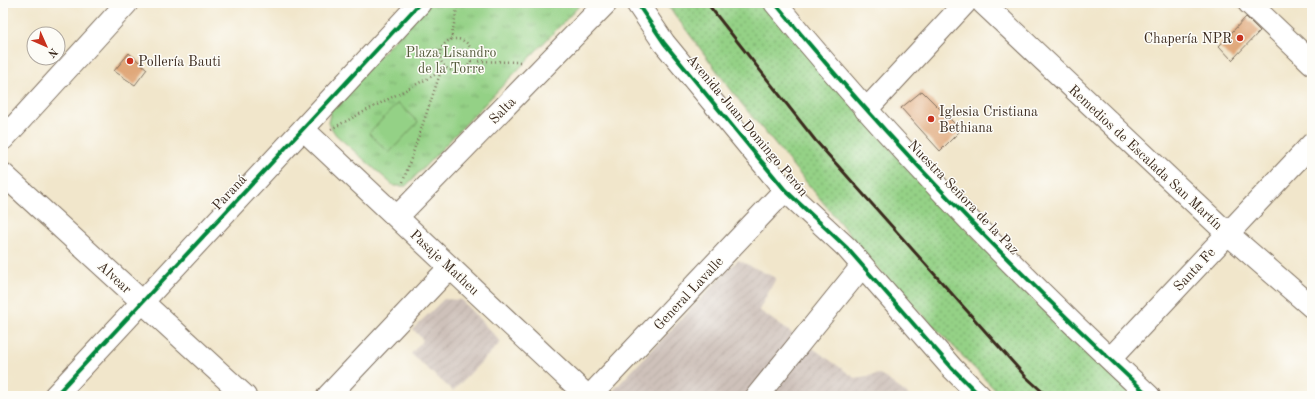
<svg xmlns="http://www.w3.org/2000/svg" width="1315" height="399" viewBox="0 0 1315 399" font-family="'Old Standard TT',serif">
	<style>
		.industrial { fill: url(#industrial-furrows) }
		.grass { fill: url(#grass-dots); stroke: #687e52 }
		.park { fill: url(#park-tufts); stroke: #687e52 }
		.garden { fill: #94d186; stroke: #687e52 }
		.building { fill: #e0a87a }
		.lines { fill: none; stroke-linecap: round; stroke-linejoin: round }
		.minor-casing { stroke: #7b6c5b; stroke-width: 24 }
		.path { stroke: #7b6c5b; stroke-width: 2.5; stroke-dasharray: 1 3; stroke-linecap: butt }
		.minor { stroke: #fff; stroke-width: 22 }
		.rail { stroke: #3b2a1e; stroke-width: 3 }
		.cycleway-casing { stroke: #fdfcf7; stroke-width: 6 }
		.cycleway { stroke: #00873e; stroke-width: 4 }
		.poi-dot { fill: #c8321e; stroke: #fdfcf7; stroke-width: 1.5 }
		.labels { text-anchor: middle; stroke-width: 3; stroke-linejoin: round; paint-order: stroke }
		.poi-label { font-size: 14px; fill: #3b2a1e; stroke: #fdfcf7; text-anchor: start }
		.park-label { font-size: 14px; fill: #565c3d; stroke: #fdfcf7 }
		.street-label { font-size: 14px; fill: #3b2a1e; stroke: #fdfcf7 }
	</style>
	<defs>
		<pattern id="industrial-furrows" width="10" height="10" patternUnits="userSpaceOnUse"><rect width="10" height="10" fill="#cec1ba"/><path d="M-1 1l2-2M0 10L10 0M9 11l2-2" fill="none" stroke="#b2a69f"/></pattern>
		<pattern id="grass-dots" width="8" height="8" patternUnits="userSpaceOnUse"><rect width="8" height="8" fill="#94d186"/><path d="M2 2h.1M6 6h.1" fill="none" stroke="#7aaa6d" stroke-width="1.8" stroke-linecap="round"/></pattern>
		<pattern id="park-tufts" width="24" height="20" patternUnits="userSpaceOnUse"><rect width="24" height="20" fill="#94d186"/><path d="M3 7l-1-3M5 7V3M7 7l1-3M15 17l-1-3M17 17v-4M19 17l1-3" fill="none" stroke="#7aaa6d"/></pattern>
	</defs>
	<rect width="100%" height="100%" fill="#fdfcf7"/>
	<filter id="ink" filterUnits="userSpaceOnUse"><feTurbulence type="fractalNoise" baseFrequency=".025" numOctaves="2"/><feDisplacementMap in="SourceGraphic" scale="8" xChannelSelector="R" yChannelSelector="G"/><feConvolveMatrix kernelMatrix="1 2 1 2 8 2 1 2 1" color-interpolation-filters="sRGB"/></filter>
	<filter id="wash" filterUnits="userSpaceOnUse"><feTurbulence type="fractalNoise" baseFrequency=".012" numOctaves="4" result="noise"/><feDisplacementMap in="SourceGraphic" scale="16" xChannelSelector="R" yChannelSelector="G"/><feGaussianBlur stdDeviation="0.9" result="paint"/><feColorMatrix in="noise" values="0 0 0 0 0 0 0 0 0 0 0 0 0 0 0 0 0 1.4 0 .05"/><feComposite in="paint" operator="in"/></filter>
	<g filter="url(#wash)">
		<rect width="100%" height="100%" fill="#f1e6cb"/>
		<path class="industrial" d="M 738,260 L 776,278 L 759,310 L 855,378 L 880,374 L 910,396 L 608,396 Z
			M 444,299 L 461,300 L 501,342 L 453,391 L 411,354 L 423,340 L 413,329 Z"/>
		<path class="grass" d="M 666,3 L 764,3 L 894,153 L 1051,318 L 1134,396 L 1001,396 L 874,264 L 741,103 Z"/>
		<path class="park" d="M 428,3 L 582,3 L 406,186 L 394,186 L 336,135 L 328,123 L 331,109 Z"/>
		<path class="garden" d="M 398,103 L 418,122 L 389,153 L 369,133 Z"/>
		<g id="blocks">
			<path class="building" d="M 1246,17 L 1260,31 L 1232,60 L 1219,46 Z
				M 129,53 L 147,69 L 135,85 L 114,71 Z
				M 922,91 L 961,130 L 940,151 L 901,108 Z"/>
		</g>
	</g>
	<g filter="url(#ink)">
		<use href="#blocks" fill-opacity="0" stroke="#7b6c5b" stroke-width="1"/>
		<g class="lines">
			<g class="minor-casing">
				<path id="minor" d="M 637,3 L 664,43 L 785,190 L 847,248 L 952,368 L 980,396
					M 775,3 C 890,143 1017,273 1149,396
					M 983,3 L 1228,234 L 1312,307
					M 1249,3 L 1312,63
					M 866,110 L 965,3
					M 303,129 L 587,396
					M 3,139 L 127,3
					M 3,174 L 245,396
					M 397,217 L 606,3
					M 1110,359 L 1312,144
					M 55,396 L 420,3
					M 328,396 L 450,267
					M 590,396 L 785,190
					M 757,396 L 862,266"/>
			</g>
			<path class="path" d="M440 55a16 16 0 1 1 32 0a16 16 0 1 1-32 0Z
				M 451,40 L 458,3
				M 471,61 L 520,62
				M 331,129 L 440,72
				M 403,182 L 441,71 L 445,66"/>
			<use href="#minor" class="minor"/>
			<path class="rail" d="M 707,3 L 815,140 L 1025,376 L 1047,396"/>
			<g class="cycleway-casing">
				<path id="cycleway" d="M 637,3 L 664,43 L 785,190 L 847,248 L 952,368 L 980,396
					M 775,3 C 890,143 1017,273 1149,396
					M 55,396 L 420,3"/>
			</g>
			<use href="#cycleway" class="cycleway"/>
		</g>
	</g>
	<g class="poi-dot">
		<circle cx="1240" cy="38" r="4"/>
		<circle cx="130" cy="61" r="4"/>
		<circle cx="931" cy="119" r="4"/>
	</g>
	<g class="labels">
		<g class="poi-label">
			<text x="1232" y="43" text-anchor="end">Chapería NPR</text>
			<text x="138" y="66">Pollería Bauti</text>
			<text x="939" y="116">Iglesia Cristiana<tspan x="939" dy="16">Bethiana</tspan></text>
		</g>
		<g class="park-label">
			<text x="451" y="57">Plaza Lisandro<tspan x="451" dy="16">de la Torre</tspan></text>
		</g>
		<g class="street-label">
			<text transform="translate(502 110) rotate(-46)" y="5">Salta</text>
			<text transform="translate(748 125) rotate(50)" y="5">Avenida Juan Domingo Perón</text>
			<text transform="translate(1146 157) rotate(43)" y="5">Remedios de Escalada San Martín</text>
			<text transform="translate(229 192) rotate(-47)" y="5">Paraná</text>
			<text transform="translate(964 197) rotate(46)" y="5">Nuestra Señora de la Paz</text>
			<text transform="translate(445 262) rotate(43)" y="5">Pasaje Matheu</text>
			<text transform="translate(1194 269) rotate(-47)" y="5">Santa Fe</text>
			<text transform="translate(115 277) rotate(43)" y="5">Alvear</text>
			<text transform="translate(688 293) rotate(-47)" y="5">General Lavalle</text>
		</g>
	</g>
	<rect width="1315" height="399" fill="none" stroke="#fdfcf7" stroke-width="16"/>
	<g transform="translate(46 46) rotate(135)"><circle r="19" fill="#fdfcf7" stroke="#afa8a0"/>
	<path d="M0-3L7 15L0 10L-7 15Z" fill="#c8321e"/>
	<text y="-6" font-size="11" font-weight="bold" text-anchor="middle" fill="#3b2a1e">N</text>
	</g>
</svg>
